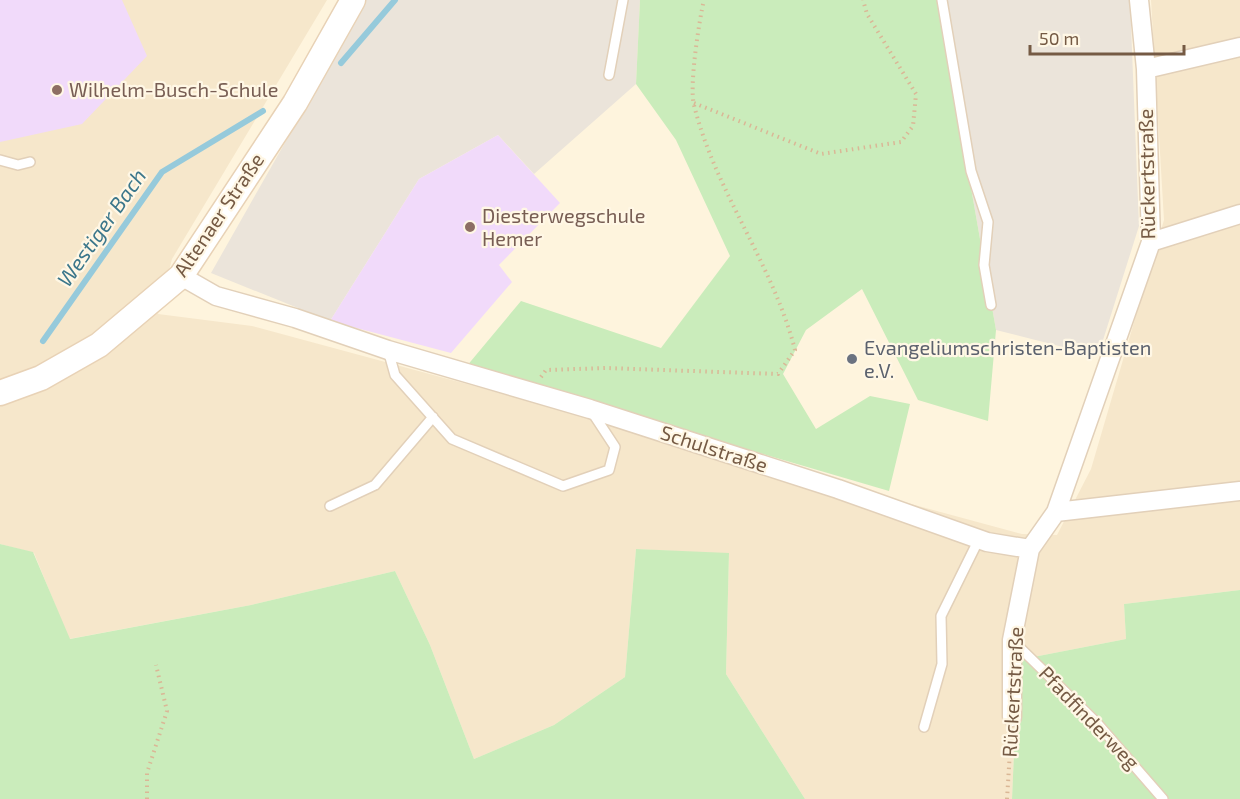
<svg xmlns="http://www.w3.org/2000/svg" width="1240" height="799" viewBox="0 0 1240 799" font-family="'Exo 2',sans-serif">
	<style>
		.residential { fill: #f6e7cb }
		.industrial { fill: #ebe4da }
		.education { fill: #f1dafa }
		.green { fill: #caecbb }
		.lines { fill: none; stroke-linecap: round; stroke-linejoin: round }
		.stream { stroke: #96cadb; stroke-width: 6 }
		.service-casing { stroke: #e2d0b9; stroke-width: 12 }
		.minor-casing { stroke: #e2d0b9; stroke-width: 21 }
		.secondary-casing { stroke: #e8d2b6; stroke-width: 27 }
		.path { stroke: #dab796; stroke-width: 4; stroke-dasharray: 1.5 4.5; stroke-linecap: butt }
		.service { stroke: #fff; stroke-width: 9 }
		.minor { stroke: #fff; stroke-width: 18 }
		.secondary { stroke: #fff; stroke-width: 24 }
		.education-dot { fill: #8d6e63; stroke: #fff7e5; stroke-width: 2 }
		.worship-dot { fill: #6b7280; stroke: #fff7e5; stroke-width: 2 }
		.labels { text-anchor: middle; stroke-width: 4.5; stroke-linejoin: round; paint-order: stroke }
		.education-label { font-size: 20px; fill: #785e54; stroke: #fff7e5; text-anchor: start }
		.street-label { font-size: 20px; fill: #755a44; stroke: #fff7e5 }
		.worship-label { font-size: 20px; fill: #5b616d; stroke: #fff7e5; text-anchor: start }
		.water-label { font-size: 21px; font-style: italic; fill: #3c778b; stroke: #fff7e5 }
	</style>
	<rect width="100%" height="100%" fill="#fef4dd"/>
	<path class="residential" d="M 0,0 L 327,0 L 172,259 L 158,314 L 252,326 L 1022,534 L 1057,535 L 1091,469 L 1164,220 L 1151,0 L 1240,0 L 1240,590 L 1124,604 L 1126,639 L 1018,660 L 1012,799 L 805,799 L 726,674 L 729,554 L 636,549 L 625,677 L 554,725 L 474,759 L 430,645 L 395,571 L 251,605 L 69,639 L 34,553 L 0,544 Z"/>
	<path class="industrial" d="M 366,0 L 640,0 L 636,84 L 534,174 L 498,135 L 419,179 L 330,321 L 211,273 Z
		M 938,0 L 1130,0 L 1139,226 L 1098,356 L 996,330 Z"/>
	<path class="education" d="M 0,0 L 122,0 L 147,56 L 82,124 L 0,142 Z
		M 498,135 L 560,203 L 499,265 L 512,282 L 451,353 L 330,321 L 419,179 Z"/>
	<path class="green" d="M 640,0 L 938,0 L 996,330 L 988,421 L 918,400 L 862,289 L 806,330 L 783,374 L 816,429 L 870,396 L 910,404 L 889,491 L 466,367 L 521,301 L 661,348 L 730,256 L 676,140 L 636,84 Z
		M 0,544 L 33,552 L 70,639 L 251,605 L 395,571 L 430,645 L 474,759 L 554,725 L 625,677 L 636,549 L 729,553 L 726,674 L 805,799 L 0,799 Z
		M 1240,590 L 1240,799 L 1012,799 L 1018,660 L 1126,639 L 1124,604 Z"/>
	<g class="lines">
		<path class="stream" d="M 341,63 L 395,0
			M 43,341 L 162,172 L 263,111"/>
		<g class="service-casing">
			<path id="service" d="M 942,0 L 971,171 L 988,222 L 984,265 L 991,305
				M 609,75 L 623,0
				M 0,160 L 18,165 L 30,162
				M 388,350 L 395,375 L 452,439 L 563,486 L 609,470 L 615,447 L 592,412
				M 330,506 L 375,485 L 433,417
				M 1014,642 L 1097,723 L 1163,799
				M 924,727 L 942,664 L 941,616 L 979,539"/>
		</g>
		<g class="minor-casing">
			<path id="minor" d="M 1146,69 L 1240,47
				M 1151,242 L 1240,214
				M 181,276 L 216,296 L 295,318 L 388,350 L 590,409 L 838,489 L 987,542 L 1030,549
				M 1056,512 L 1240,491
				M 1012,717 L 1012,640 L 1030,549 L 1056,512 L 1151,242 L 1146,69 L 1139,0"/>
		</g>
		<g class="secondary-casing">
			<path id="secondary" d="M 0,393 L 41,378 L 99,345 L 181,276 L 295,103 L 353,0"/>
		</g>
		<path class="path" d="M 694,103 L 821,154 L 901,142 L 913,126 L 916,94 L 867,14 L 863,0
			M 541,377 L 546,370 L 606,368 L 778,374 L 795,350 C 773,264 715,191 694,105 C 689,86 699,21 704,0
			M 147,799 L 147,773 L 167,711 L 156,665
			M 1007,799 L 1011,735"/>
		<use href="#service" class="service"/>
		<use href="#minor" class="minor"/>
		<use href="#secondary" class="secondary"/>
	</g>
	<g class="education-dot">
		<circle cx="57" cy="90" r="6"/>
		<circle cx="470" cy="227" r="6"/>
	</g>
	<circle class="worship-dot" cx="852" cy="359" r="6"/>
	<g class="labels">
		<g class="education-label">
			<text x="69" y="97">Wilhelm-Busch-Schule</text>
			<text x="482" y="223">Diesterwegschule<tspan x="482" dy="23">Hemer</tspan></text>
		</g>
		<g class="street-label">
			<text transform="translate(1147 174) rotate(-91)" y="7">Rückertstraße</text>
			<text transform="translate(219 215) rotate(-56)" y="7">Altenaer Straße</text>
			<text transform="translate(714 449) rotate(18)" y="7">Schulstraße</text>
			<text transform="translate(1013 692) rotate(-87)" y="7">Rückertstraße</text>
			<text transform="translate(1089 718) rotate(46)" y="7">Pfadfinderweg</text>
		</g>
		<g class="worship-label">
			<text x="864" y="355">Evangeliumschristen-Baptisten<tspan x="864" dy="23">e.V.</tspan></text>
		</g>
		<g class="water-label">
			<text transform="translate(102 228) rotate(-55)" y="7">Westiger Bach</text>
		</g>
	</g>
	<path d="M1030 45v9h154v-9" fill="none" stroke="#755a44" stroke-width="3"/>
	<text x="1039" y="45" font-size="18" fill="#755a44" stroke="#fff7e5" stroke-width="4.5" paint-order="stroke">50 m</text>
</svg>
